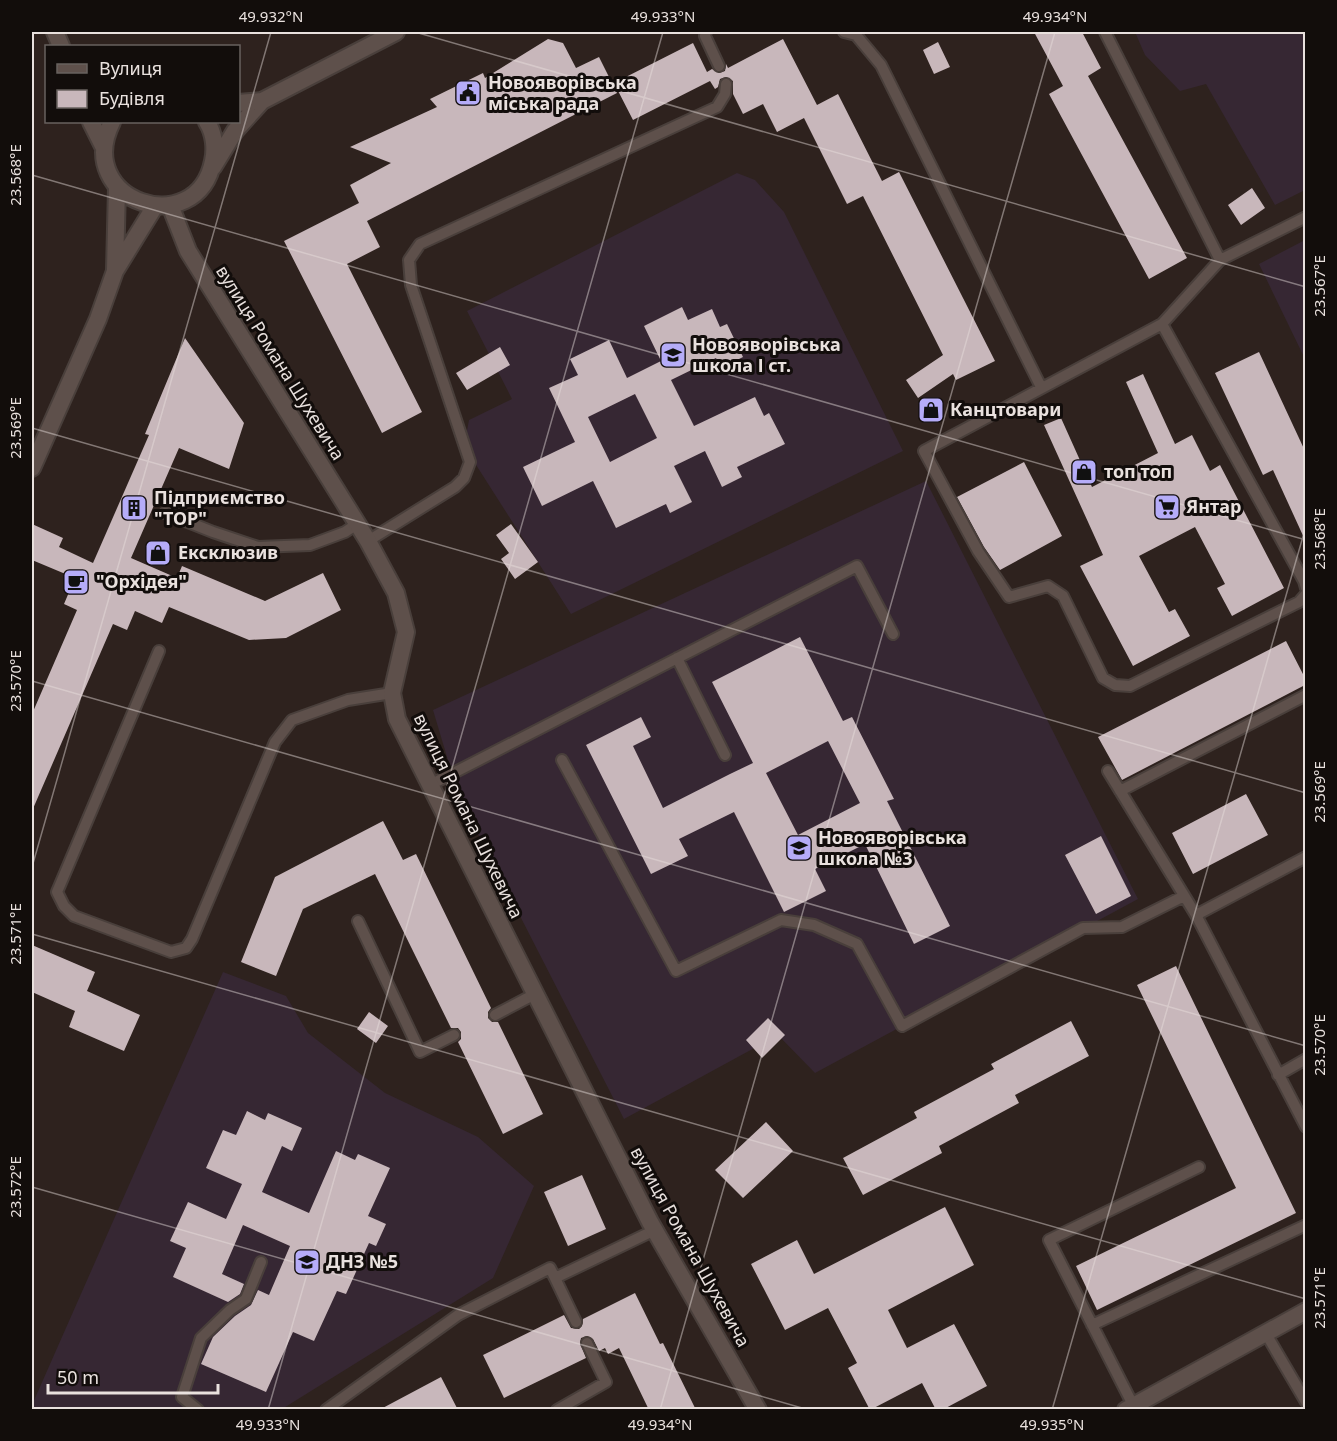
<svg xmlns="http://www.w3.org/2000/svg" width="1337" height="1441" viewBox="0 0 1337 1441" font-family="'Noto Sans',sans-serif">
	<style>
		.education { fill: #362733 }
		.building { fill: #c8b7bb; fill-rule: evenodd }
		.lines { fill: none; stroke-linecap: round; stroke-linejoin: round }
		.service-casing { stroke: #493f3b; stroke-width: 14 }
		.minor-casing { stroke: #493f3b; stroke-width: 20 }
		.tertiary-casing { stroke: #493f3b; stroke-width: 20 }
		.service { stroke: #5e504b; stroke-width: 10 }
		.minor { stroke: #5e504b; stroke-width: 16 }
		.tertiary { stroke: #5e504b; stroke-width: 16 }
		.ticks { fill: none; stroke: #e9e1de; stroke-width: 1.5; stroke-opacity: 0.45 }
		.labels { text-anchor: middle; stroke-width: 6; stroke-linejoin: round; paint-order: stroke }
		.poi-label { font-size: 18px; font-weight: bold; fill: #e9e1de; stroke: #120d0b; text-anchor: start }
		.street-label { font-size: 18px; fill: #e9e1de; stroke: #120d0b }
		.neatline { fill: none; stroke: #e9e1de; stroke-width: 2 }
		.ticks-label { font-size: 15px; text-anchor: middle; fill: #e9e1de }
	</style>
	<rect width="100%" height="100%" fill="#2e221e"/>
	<path class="education" d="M 1135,32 L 1305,32 L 1305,190 L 1275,205 L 1206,84 L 1180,91 L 1145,55 Z
		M 737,173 L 755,180 L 784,212 L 903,451 L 571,614 L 464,446 L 469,420 L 512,399 L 467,311 Z
		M 1305,240 L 1305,359 L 1259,264 Z
		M 926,481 L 1138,899 L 815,1073 L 778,1035 L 624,1119 L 459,797 L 433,710 Z
		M 223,972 L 286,996 L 308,1033 L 385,1093 L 478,1137 L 534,1186 L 493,1278 L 282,1409 L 32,1410 L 32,1405 Z"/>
	<path class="building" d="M 1034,32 L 1082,32 L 1101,68 L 1088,76 L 1187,258 L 1149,279 L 1049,94 L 1063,86 Z
		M 548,39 L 563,43 L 576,68 L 599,57 L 617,93 L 367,221 L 380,247 L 347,264 L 422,412 L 382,433 L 284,241 L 359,203 L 350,185 L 391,163 L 350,147 L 437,107 L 430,99 L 483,73 L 485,78 Z
		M 783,39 L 817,105 L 838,94 L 882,181 L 899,172 L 995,361 L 956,380 L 953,374 L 918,398 L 906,380 L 943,355 L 863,196 L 847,204 L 804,118 L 777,132 L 763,104 L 743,114 L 733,94 L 733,81 L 726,77 L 720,79 L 718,87 L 715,89 L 710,81 L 633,120 L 614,83 L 693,43 L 707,72 L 712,69 L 719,73 L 725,71 L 726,64 L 728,68 Z
		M 938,42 L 950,67 L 934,74 L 923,50 Z
		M 1252,188 L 1265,208 L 1241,225 L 1228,205 Z
		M 682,307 L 688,320 L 712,309 L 720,327 L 727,324 L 743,357 L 721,368 L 716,358 L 671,380 L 694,426 L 755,397 L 764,416 L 769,413 L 785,444 L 737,467 L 742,477 L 722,487 L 705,451 L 674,466 L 692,502 L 670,513 L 666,504 L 616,528 L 593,481 L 542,506 L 523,467 L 575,442 L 549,388 L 578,375 L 570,359 L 609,340 L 627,378 L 661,361 L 644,326 ZM 635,394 L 657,438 L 610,462 L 588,417 Z
		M 185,338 L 244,423 L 229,469 L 179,448 L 131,558 L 177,578 L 182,566 L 265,601 L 323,573 L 341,610 L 286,638 L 249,640 L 169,607 L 162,623 L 135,611 L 127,630 L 113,624 L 32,811 L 32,714 L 77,610 L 64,604 L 75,578 L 32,560 L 32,524 L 63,538 L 59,547 L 93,563 L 149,435 L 145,434 Z
		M 500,347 L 510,365 L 467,390 L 456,373 Z
		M 1259,352 L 1305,451 L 1305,540 L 1273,470 L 1263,475 L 1215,373 Z
		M 1143,374 L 1175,444 L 1192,435 L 1210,471 L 1220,465 L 1284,588 L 1232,616 L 1217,588 L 1225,584 L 1195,527 L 1139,556 L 1169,612 L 1175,609 L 1190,636 L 1133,666 L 1080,566 L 1103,555 L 1044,425 L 1061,418 L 1092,487 L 1158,453 L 1126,382 Z
		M 1024,462 L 1062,536 L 1000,570 L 984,547 L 957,497 Z
		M 511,524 L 538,562 L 515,579 L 501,559 L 509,553 L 496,535 Z
		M 800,637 L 843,721 L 852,717 L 894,799 L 887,801 L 950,926 L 914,944 L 865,844 L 815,869 L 826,891 L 784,912 L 734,812 L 679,839 L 688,856 L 651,874 L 586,745 L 641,717 L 651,737 L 633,746 L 663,808 L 730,774 L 753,763 L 712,682 ZM 828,741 L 860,803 L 798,835 L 766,773 Z
		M 1286,641 L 1305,678 L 1305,685 L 1122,780 L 1098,737 Z
		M 1246,794 L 1268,835 L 1193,874 L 1172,833 Z
		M 383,821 L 403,860 L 416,854 L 491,1008 L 488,1012 L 488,1018 L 492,1022 L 498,1022 L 543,1114 L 503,1134 L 458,1042 L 461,1039 L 461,1032 L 458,1028 L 451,1028 L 375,874 L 303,909 L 276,976 L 241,962 L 275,877 Z
		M 1101,836 L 1131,896 L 1096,914 L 1065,855 Z
		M 32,945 L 95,972 L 87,991 L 140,1015 L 124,1051 L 69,1027 L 75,1011 L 32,992 Z
		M 1176,966 L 1296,1213 L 1097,1310 L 1076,1266 L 1236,1188 L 1137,985 Z
		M 369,1012 L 388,1026 L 376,1043 L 357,1029 Z
		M 768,1018 L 785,1035 L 762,1058 L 746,1040 Z
		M 1071,1021 L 1089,1056 L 1015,1095 L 1019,1103 L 939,1146 L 942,1153 L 863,1195 L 843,1158 L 917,1118 L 914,1112 L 994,1069 L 991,1064 Z
		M 247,1111 L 265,1120 L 268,1113 L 302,1128 L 292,1151 L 282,1146 L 262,1192 L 309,1213 L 336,1151 L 355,1160 L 358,1154 L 390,1168 L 368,1216 L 386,1224 L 376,1246 L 369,1243 L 346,1294 L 337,1291 L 314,1341 L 293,1332 L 266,1392 L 201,1364 L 213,1337 L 235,1316 L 251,1305 L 258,1290 L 269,1295 L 290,1246 L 243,1225 L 222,1274 L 244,1284 L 240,1294 L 228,1302 L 173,1277 L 186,1248 L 170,1241 L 188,1202 L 226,1219 L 242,1184 L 206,1168 L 223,1130 L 236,1135 Z
		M 766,1122 L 793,1151 L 743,1198 L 715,1170 Z
		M 582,1175 L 606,1229 L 568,1246 L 544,1192 Z
		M 945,1207 L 974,1265 L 888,1310 L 907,1348 L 954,1324 L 987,1386 L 942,1410 L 936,1410 L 922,1383 L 870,1410 L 848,1368 L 857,1363 L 828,1308 L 785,1330 L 751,1264 L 797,1240 L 814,1274 Z
		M 635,1293 L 660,1344 L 663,1343 L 696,1410 L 649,1410 L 619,1348 L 608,1354 L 605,1348 L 599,1351 L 593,1339 L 587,1336 L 581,1338 L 580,1343 L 586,1358 L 504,1398 L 483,1355 L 564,1315 L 571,1328 L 579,1329 L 582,1326 L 583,1319 Z
		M 441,1377 L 458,1410 L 379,1410 Z"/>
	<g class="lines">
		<g class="service-casing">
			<path id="service" d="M 706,32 L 705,36 L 719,66
				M 844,32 L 856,35 L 881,65 L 1041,387
				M 1105,32 L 1220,260
				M 1306,217 L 1220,260 L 1162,324 L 924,451 L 978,551 L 1009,597 L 1048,586 L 1063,596 L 1103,678 L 1115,685 L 1130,686 L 1299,602 L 1306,594
				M 1162,324 L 1304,581 L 1306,588
				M 165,513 L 213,532 L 258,547 L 310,545 L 345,532 L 357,524
				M 368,541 L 455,487 L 464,478 L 470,462 L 411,285 L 409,260 L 420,244 L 717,107 L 725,94 L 726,84
				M 159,651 L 57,892 L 64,906 L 74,916 L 171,952 L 186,948 L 192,939 L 275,742 L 292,720 L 348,700 L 392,693
				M 677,658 L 725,755
				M 562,760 L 676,971 L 781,920 L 814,925 L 857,944 L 902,1026 L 1083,928 L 1122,927 L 1184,896
				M 1108,771 L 1196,915 L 1306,1127
				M 430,785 L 857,566 L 893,634
				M 1120,791 L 1306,695
				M 1196,915 L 1306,857
				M 358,921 L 420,1052 L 454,1035
				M 495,1015 L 535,994
				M 1278,1075 L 1306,1059
				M 555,1278 L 576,1322
				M 1092,1325 L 1306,1225
				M 1265,1332 L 1306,1402
				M 1133,1405 L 1049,1240 L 1199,1167
				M 198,1410 L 182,1397 L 201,1338 L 230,1310 L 246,1299 L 261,1262
				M 326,1410 L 458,1315 L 550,1268 L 555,1278 L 655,1230
				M 557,1410 L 606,1382 L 587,1343"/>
		</g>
		<g class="minor-casing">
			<path id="minor" d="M 170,205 L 188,251 L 368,541 L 396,593 L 406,632 L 392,693 L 397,719 L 650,1222 L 758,1410
				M 1126,1410 L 1306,1311"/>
		</g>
		<g class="tertiary-casing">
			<path id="tertiary" d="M 55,32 L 61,46
				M 238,103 L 262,101
				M 91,122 L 103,146
				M 112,122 C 72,202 197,242 213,161 C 216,148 214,133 207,122
				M 213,167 L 235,131 L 262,101 L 396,32
				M 115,270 L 117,187
				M 32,468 L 98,319 L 115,271 L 155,206"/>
		</g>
		<use href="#service" class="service"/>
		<use href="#minor" class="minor"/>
		<use href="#tertiary" class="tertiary"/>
	</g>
	<path class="ticks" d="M 415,32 L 1306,287M 1297,32 L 1306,34M 32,175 L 1306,540M 32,428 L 1306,793M 32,681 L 1306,1046M 32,867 L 271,32M 32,934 L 1306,1299M 32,1187 L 809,1410M 268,1410 L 663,32M 660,1410 L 1055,32M 1052,1410 L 1306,526"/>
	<defs>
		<g id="civic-square" transform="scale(1.35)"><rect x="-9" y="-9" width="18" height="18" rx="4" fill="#b5acf8" stroke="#120d0b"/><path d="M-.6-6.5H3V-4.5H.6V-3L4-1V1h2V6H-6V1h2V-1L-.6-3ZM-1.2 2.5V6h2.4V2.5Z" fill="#111"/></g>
		<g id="school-square" transform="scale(1.35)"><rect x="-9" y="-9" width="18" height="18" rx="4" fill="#b5acf8" stroke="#120d0b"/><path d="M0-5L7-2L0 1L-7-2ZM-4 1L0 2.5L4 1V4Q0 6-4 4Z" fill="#111"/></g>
		<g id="shop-square" transform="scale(1.35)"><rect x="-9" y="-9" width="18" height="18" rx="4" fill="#b5acf8" stroke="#120d0b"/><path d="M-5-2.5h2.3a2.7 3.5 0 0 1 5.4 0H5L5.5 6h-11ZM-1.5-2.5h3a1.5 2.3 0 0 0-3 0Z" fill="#111"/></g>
		<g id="supermarket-square" transform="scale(1.35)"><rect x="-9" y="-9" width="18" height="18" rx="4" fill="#b5acf8" stroke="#120d0b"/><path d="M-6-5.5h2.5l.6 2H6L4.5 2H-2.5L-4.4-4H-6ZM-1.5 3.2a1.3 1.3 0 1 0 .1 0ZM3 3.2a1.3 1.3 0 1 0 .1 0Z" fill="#111"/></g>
		<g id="building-square" transform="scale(1.35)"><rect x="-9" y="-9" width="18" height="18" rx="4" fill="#b5acf8" stroke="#120d0b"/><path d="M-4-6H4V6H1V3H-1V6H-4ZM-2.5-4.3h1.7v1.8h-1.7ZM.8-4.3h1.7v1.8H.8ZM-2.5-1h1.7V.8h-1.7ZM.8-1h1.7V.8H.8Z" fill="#111"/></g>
		<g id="cafe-square" transform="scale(1.35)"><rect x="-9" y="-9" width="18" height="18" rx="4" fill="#b5acf8" stroke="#120d0b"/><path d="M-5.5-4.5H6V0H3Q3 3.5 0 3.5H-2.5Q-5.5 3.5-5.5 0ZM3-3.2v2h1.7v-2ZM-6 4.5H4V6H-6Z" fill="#111"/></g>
	</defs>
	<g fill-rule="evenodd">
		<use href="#civic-square" x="468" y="93"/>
		<use href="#school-square" x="673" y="355"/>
		<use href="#shop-square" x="931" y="410"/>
		<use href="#shop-square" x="1084" y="472"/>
		<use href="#supermarket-square" x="1167" y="507"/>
		<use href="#building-square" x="134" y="508"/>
		<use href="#shop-square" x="158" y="553"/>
		<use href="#cafe-square" x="76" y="582"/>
		<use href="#school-square" x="799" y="848"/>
		<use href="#school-square" x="307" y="1262"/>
	</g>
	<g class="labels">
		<g class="poi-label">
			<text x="488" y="89">Новояворівська<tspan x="488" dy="21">міська рада</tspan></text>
			<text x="692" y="351">Новояворівська<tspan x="692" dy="21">школа І ст.</tspan></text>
			<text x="950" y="416">Канцтовари</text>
			<text x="1104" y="478">топ топ</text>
			<text x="154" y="504">Підприємство<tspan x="154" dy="21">"ТОР"</tspan></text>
			<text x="1186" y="513">Янтар</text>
			<text x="178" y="559">Ексклюзив</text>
			<text x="96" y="588">"Орхідея"</text>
			<text x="818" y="844">Новояворівська<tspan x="818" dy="21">школа №3</tspan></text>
			<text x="326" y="1268">ДНЗ №5</text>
		</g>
		<g class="street-label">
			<text transform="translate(280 363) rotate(58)" y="6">вулиця Романа Шухевича</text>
			<text transform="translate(468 816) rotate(64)" y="6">вулиця Романа Шухевича</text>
			<text transform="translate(690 1247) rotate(61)" y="6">вулиця Романа Шухевича</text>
		</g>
	</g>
	<rect width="1337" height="1441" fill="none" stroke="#120d0b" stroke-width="66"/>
	<rect x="45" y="45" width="195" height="78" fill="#120d0b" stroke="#68625f" stroke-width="1.5"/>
	<rect x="57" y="64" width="30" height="9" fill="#5e504b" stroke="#68625f" stroke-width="1.5"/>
	<text x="99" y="75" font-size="18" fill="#e9e1de">Вулиця</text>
	<rect x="57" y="90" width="30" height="18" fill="#c8b7bb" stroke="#68625f" stroke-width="1.5"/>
	<text x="99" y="105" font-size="18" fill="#e9e1de">Будівля</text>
	<path d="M48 1384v9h170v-9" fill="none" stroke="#e9e1de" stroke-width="3"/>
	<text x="57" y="1384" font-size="18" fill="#e9e1de" stroke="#120d0b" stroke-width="4.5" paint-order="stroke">50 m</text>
	<rect x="33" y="33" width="1271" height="1375" class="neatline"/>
	<g class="ticks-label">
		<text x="271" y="22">49.932°N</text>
		<text x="663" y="22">49.933°N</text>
		<text x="1055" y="22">49.934°N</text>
		<text transform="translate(16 175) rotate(-90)" y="5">23.568°E</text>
		<text transform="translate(1320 286) rotate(-90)" y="5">23.567°E</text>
		<text transform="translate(16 428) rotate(-90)" y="5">23.569°E</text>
		<text transform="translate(1320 539) rotate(-90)" y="5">23.568°E</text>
		<text transform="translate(16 681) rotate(-90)" y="5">23.570°E</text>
		<text transform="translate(1320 792) rotate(-90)" y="5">23.569°E</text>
		<text transform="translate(16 934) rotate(-90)" y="5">23.571°E</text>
		<text transform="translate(1320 1045) rotate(-90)" y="5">23.570°E</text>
		<text transform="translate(16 1187) rotate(-90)" y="5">23.572°E</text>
		<text transform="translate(1320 1298) rotate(-90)" y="5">23.571°E</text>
		<text x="268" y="1430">49.933°N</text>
		<text x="660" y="1430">49.934°N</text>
		<text x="1052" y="1430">49.935°N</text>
	</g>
</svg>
